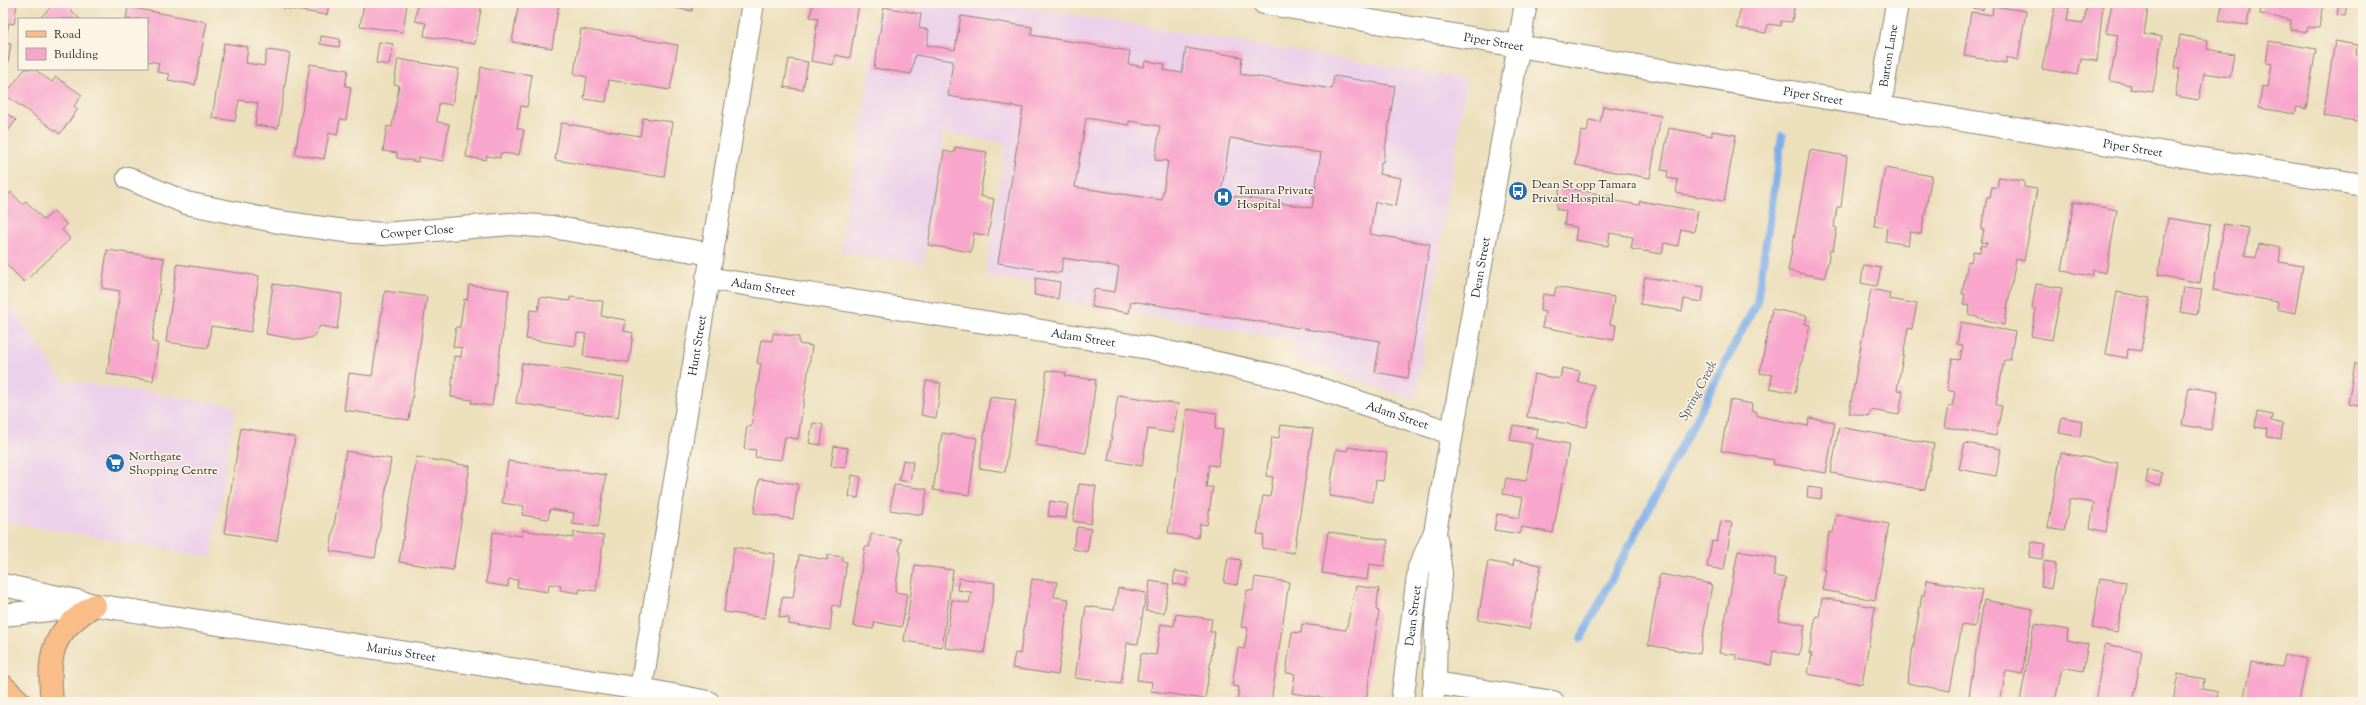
<svg xmlns="http://www.w3.org/2000/svg" width="2366" height="705" viewBox="0 0 2366 705" font-family="'Sorts Mill Goudy',serif">
	<style>
		.built { fill: #ecd1ea }
		.lines { fill: none; stroke-linecap: round; stroke-linejoin: round }
		.stream { stroke: #7eaee9; stroke-width: 8 }
		.building { fill: #f8a6cc; fill-rule: evenodd }
		.minor-casing { stroke: #8c8574; stroke-width: 24 }
		.primary-casing { stroke: #8c8574; stroke-width: 24 }
		.minor { stroke: #fff; stroke-width: 22 }
		.primary { stroke: #f8bd89; stroke-width: 22 }
		.labels { text-anchor: middle; stroke-width: 3; stroke-linejoin: round; paint-order: stroke }
		.street-label { font-size: 12px; fill: #2b2b2b; stroke: #fcf5e5 }
		.poi-label { font-size: 12px; fill: #2b2b2b; stroke: #fcf5e5; text-anchor: start }
		.water-label { font-size: 13px; font-style: italic; fill: #48596e; stroke: #fcf5e5 }
	</style>
	<rect width="100%" height="100%" fill="#fcf5e5"/>
	<filter id="ink" filterUnits="userSpaceOnUse"><feTurbulence type="fractalNoise" baseFrequency=".025" numOctaves="2"/><feDisplacementMap in="SourceGraphic" scale="8" xChannelSelector="R" yChannelSelector="G"/><feConvolveMatrix kernelMatrix="1 2 1 2 8 2 1 2 1" color-interpolation-filters="sRGB"/></filter>
	<filter id="wash" filterUnits="userSpaceOnUse"><feTurbulence type="fractalNoise" baseFrequency=".012" numOctaves="4" result="noise"/><feDisplacementMap in="SourceGraphic" scale="16" xChannelSelector="R" yChannelSelector="G"/><feGaussianBlur stdDeviation="0.9" result="paint"/><feColorMatrix in="noise" values="0 0 0 0 0 0 0 0 0 0 0 0 0 0 0 0 0 1.4 0 .05"/><feComposite in="paint" operator="in"/></filter>
	<g filter="url(#wash)">
		<rect width="100%" height="100%" fill="#ecdfbc"/>
		<path class="built" d="M 881,3 L 1000,3 L 1467,79 L 1415,400 L 1292,358 L 1293,340 L 1035,296 L 1035,283 L 985,276 L 1006,143 L 944,133 L 923,264 L 840,252 Z
			M 3,293 L 62,380 L 236,406 L 211,557 L 3,521 Z"/>
		<g class="lines">
			<path class="stream" d="M 1581,638 L 1757,302 L 1782,136"/>
		</g>
		<g id="blocks">
			<path class="building" d="M 3,3 L 17,4 L 14,24 L 9,23 L 5,43 L 11,44 L 8,63 L 3,62 Z
				M 55,3 L 64,3 L 80,19 L 39,19 Z
				M 284,3 L 329,3 L 327,15 L 283,8 Z
				M 364,3 L 407,3 L 403,32 L 360,26 Z
				M 418,3 L 482,3 L 475,44 L 424,36 L 426,23 L 415,21 Z
				M 514,3 L 559,3 L 552,48 L 512,42 L 518,7 L 513,6 Z
				M 650,3 L 693,3 L 692,11 Z
				M 813,3 L 859,3 L 850,58 L 835,55 L 833,65 L 811,61 L 818,18 L 810,17 Z
				M 1656,3 L 1675,3 L 1675,7 Z
				M 1741,3 L 1795,3 L 1792,22 L 1781,21 L 1781,26 L 1768,24 L 1766,33 L 1737,28 Z
				M 1973,3 L 1984,3 L 1983,10 L 1972,8 Z
				M 2087,3 L 2103,5 L 2097,61 L 2081,59 L 2078,75 L 2042,69 L 2055,6 L 2069,8 L 2067,21 L 2084,23 Z
				M 2112,3 L 2149,3 L 2144,34 L 2162,37 L 2153,92 L 2130,89 L 2131,85 L 2110,81 L 2118,35 L 2106,33 Z
				M 2222,3 L 2251,3 L 2247,25 L 2219,21 Z
				M 2262,3 L 2323,3 L 2319,28 L 2308,27 L 2307,32 L 2290,29 L 2291,20 L 2260,14 Z
				M 2339,3 L 2347,3 L 2345,16 L 2337,15 Z
				M 1993,6 L 2026,11 L 2018,60 L 2006,57 L 2006,63 L 1964,56 L 1971,12 L 1992,15 Z
				M 128,7 L 207,22 L 195,85 L 168,80 L 170,74 L 157,72 L 159,63 L 147,61 L 147,19 L 126,19 Z
				M 884,7 L 921,14 L 919,28 L 929,30 L 927,45 L 955,50 L 961,16 L 1032,27 L 1031,35 L 1130,51 L 1128,64 L 1144,67 L 1145,61 L 1165,64 L 1164,70 L 1182,73 L 1186,48 L 1242,57 L 1240,74 L 1332,89 L 1334,76 L 1395,86 L 1383,162 L 1381,162 L 1379,174 L 1401,178 L 1396,206 L 1375,202 L 1370,234 L 1430,244 L 1408,378 L 1375,372 L 1380,341 L 1131,301 L 1129,313 L 1092,307 L 1094,289 L 1115,292 L 1119,267 L 1063,258 L 1061,273 L 998,263 L 1023,108 L 948,96 L 953,61 L 915,55 L 911,74 L 874,68 ZM 1086,118 L 1129,125 L 1129,121 L 1160,126 L 1155,160 L 1168,161 L 1162,200 L 1075,187 ZM 1230,138 L 1321,153 L 1312,208 L 1221,194 Z
				M 581,29 L 678,45 L 670,90 L 609,80 L 606,102 L 584,99 L 587,77 L 574,74 Z
				M 2180,35 L 2208,40 L 2207,49 L 2234,54 L 2230,77 L 2204,73 L 2199,100 L 2175,96 L 2180,69 L 2175,68 Z
				M 321,36 L 340,39 L 339,47 L 320,44 Z
				M 2269,41 L 2316,49 L 2306,109 L 2297,107 L 2295,114 L 2259,108 L 2262,86 L 2268,87 L 2272,64 L 2266,63 Z
				M 2335,41 L 2357,45 L 2356,55 L 2363,56 L 2363,122 L 2323,116 Z
				M 379,42 L 393,44 L 389,65 L 376,63 Z
				M 224,43 L 248,47 L 246,63 L 264,66 L 267,50 L 290,53 L 278,128 L 255,125 L 258,103 L 239,100 L 235,121 L 212,118 Z
				M 398,59 L 459,69 L 452,105 L 439,103 L 437,122 L 449,124 L 443,161 L 419,157 L 418,162 L 397,158 L 397,153 L 383,151 L 387,126 L 392,127 L 399,85 L 394,84 Z
				M 789,59 L 808,62 L 803,90 L 784,87 Z
				M 310,64 L 348,70 L 345,86 L 351,87 L 346,120 L 340,119 L 337,135 L 329,133 L 324,159 L 295,154 Z
				M 481,67 L 532,75 L 527,107 L 521,106 L 517,128 L 524,130 L 519,155 L 501,153 L 500,158 L 487,156 L 486,160 L 466,157 Z
				M 25,69 L 34,69 L 52,82 L 56,77 L 82,95 L 74,106 L 78,109 L 60,134 L 5,95 Z
				M 1603,106 L 1661,116 L 1650,178 L 1575,165 L 1581,131 L 1587,132 L 1589,120 L 1600,122 Z
				M 3,111 L 16,120 L 3,138 Z
				M 643,118 L 673,122 L 664,177 L 555,160 L 561,123 L 640,136 Z
				M 1669,128 L 1712,136 L 1712,131 L 1736,135 L 1724,201 L 1676,193 L 1678,180 L 1667,178 L 1668,171 L 1661,170 Z
				M 955,147 L 987,152 L 980,196 L 994,199 L 988,236 L 974,233 L 971,252 L 928,245 L 944,151 L 954,153 Z
				M 1810,150 L 1847,156 L 1841,207 L 1837,207 L 1834,227 L 1837,228 L 1833,250 L 1830,250 L 1825,278 L 1788,271 Z
				M 1885,168 L 1932,176 L 1921,234 L 1910,232 L 1908,245 L 1885,241 L 1887,228 L 1874,226 Z
				M 1999,177 L 2024,181 L 2024,187 L 2037,189 L 2024,261 L 2016,259 L 2004,325 L 1969,315 L 1970,306 L 1963,305 L 1965,294 L 1962,294 L 1968,261 L 1971,262 L 1973,251 L 1980,252 L 1981,245 L 1986,246 L 1987,243 L 1981,242 L 1984,230 L 1981,230 L 1987,197 L 1990,197 L 1992,187 L 1997,188 Z
				M 1560,187 L 1616,197 L 1615,201 L 1639,205 L 1640,201 L 1698,211 L 1694,232 L 1681,229 L 1678,246 L 1664,243 L 1662,254 L 1631,249 L 1633,237 L 1610,233 L 1608,246 L 1575,240 L 1577,227 L 1564,225 L 1566,211 L 1556,209 Z
				M 11,192 L 22,204 L 26,201 L 44,220 L 54,211 L 67,225 L 62,230 L 70,239 L 24,282 L 3,261 L 3,200 Z
				M 2074,202 L 2117,210 L 2106,273 L 2093,270 L 2092,276 L 2062,271 Z
				M 2168,218 L 2210,225 L 2200,283 L 2158,275 Z
				M 2224,224 L 2249,228 L 2245,255 L 2256,258 L 2259,244 L 2281,248 L 2279,262 L 2303,266 L 2295,313 L 2277,309 L 2278,302 L 2213,290 Z
				M 107,250 L 164,258 L 152,342 L 158,343 L 153,381 L 107,374 L 120,291 L 102,288 Z
				M 177,264 L 259,276 L 251,332 L 211,326 L 208,348 L 166,342 Z
				M 1864,265 L 1881,268 L 1877,286 L 1861,283 Z
				M 1645,277 L 1704,287 L 1702,302 L 1684,299 L 1682,311 L 1640,304 Z
				M 1036,278 L 1060,282 L 1058,299 L 1034,295 Z
				M 273,284 L 342,294 L 337,329 L 320,326 L 313,337 L 300,340 L 266,334 Z
				M 2036,284 L 2062,288 L 2052,340 L 2031,336 L 2036,309 L 2032,308 Z
				M 469,285 L 509,290 L 492,406 L 471,403 L 472,400 L 451,397 L 454,356 L 461,357 L 462,348 L 453,347 L 456,327 L 460,327 L 464,299 L 467,300 Z
				M 1556,287 L 1614,297 L 1610,324 L 1616,325 L 1614,340 L 1542,327 L 1545,312 L 1540,311 L 1543,294 L 1554,296 Z
				M 2184,287 L 2202,289 L 2197,315 L 2180,312 Z
				M 1871,289 L 1890,293 L 1889,299 L 1917,304 L 1912,329 L 1908,328 L 1897,390 L 1903,391 L 1899,415 L 1871,410 L 1869,416 L 1849,413 Z
				M 385,291 L 427,297 L 409,420 L 344,410 L 349,373 L 372,376 Z
				M 2117,292 L 2150,298 L 2141,351 L 2128,349 L 2127,358 L 2106,354 Z
				M 540,297 L 570,301 L 570,297 L 603,301 L 601,316 L 626,320 L 624,331 L 633,333 L 629,362 L 583,356 L 586,334 L 577,333 L 575,346 L 526,339 L 530,310 L 538,311 Z
				M 1772,309 L 1807,316 L 1805,324 L 1810,325 L 1795,393 L 1770,388 L 1772,375 L 1760,373 Z
				M 1961,322 L 2015,332 L 2010,360 L 2004,360 L 1996,405 L 2002,406 L 1996,436 L 1945,427 L 1949,406 L 1952,406 L 1955,392 L 1947,390 L 1952,359 L 1960,360 L 1963,345 L 1957,344 Z
				M 773,333 L 799,337 L 799,344 L 812,346 L 798,439 L 785,437 L 781,460 L 755,457 L 756,450 L 744,449 L 747,426 L 751,427 L 761,364 L 757,363 L 761,340 L 772,341 Z
				M 522,363 L 624,378 L 618,418 L 516,403 Z
				M 2355,363 L 2363,365 L 2363,407 L 2348,404 Z
				M 1562,368 L 1580,371 L 1578,382 L 1594,385 L 1587,427 L 1527,417 L 1534,374 L 1560,379 Z
				M 1047,370 L 1066,373 L 1065,376 L 1096,380 L 1086,453 L 1036,445 Z
				M 926,381 L 941,383 L 936,418 L 921,415 Z
				M 2189,387 L 2218,392 L 2211,430 L 2182,425 Z
				M 1118,395 L 1178,404 L 1173,433 L 1148,429 L 1142,466 L 1108,460 Z
				M 990,397 L 1016,400 L 1005,472 L 979,468 Z
				M 1730,400 L 1752,404 L 1751,411 L 1757,412 L 1757,416 L 1808,426 L 1809,418 L 1835,422 L 1826,473 L 1773,464 L 1774,460 L 1721,451 Z
				M 1187,409 L 1217,413 L 1215,429 L 1223,430 L 1218,466 L 1209,465 L 1206,487 L 1213,487 L 1207,525 L 1200,524 L 1198,538 L 1168,533 Z
				M 2257,412 L 2272,415 L 2271,421 L 2283,424 L 2281,439 L 2266,436 L 2267,429 L 2255,427 Z
				M 2062,417 L 2082,421 L 2080,437 L 2059,433 Z
				M 813,423 L 823,425 L 821,445 L 809,443 Z
				M 1281,425 L 1313,429 L 1294,553 L 1262,548 L 1264,535 L 1257,534 L 1263,496 L 1270,497 L 1273,477 L 1266,476 L 1272,437 L 1279,438 Z
				M 1513,425 L 1538,429 L 1536,438 L 1569,444 L 1553,533 L 1522,527 L 1520,534 L 1494,530 L 1497,514 L 1519,518 L 1523,498 L 1503,494 L 1506,478 L 1526,481 L 1532,444 L 1510,440 Z
				M 1839,427 L 1934,444 L 1925,490 L 1831,473 Z
				M 241,428 L 295,437 L 277,541 L 224,533 Z
				M 942,433 L 977,438 L 969,495 L 933,490 Z
				M 1965,443 L 2001,449 L 1996,476 L 1959,469 Z
				M 834,446 L 848,448 L 845,468 L 831,466 Z
				M 1348,447 L 1387,453 L 1383,481 L 1376,480 L 1373,502 L 1329,496 L 1336,449 L 1347,451 Z
				M 346,451 L 391,459 L 375,558 L 330,551 Z
				M 2061,453 L 2118,463 L 2106,532 L 2090,528 L 2094,503 L 2070,499 L 2064,531 L 2048,528 Z
				M 417,457 L 470,466 L 453,570 L 399,562 Z
				M 903,460 L 913,462 L 910,482 L 899,480 Z
				M 508,461 L 606,475 L 598,527 L 572,524 L 574,513 L 550,509 L 548,519 L 522,515 L 524,506 L 502,503 Z
				M 2148,470 L 2162,473 L 2160,485 L 2146,483 Z
				M 852,475 L 861,477 L 858,498 L 849,497 Z
				M 759,479 L 798,484 L 793,519 L 754,513 Z
				M 1079,484 L 1096,486 L 1091,524 L 1073,521 Z
				M 894,485 L 927,489 L 923,515 L 890,510 Z
				M 1808,487 L 1823,489 L 1821,499 L 1807,497 Z
				M 1050,501 L 1068,504 L 1066,518 L 1048,516 Z
				M 1836,514 L 1889,524 L 1875,600 L 1822,590 L 1826,570 L 1823,570 L 1829,532 L 1833,533 Z
				M 1721,521 L 1732,523 L 1724,570 L 1707,567 L 1712,541 L 1717,542 Z
				M 1077,527 L 1091,529 L 1087,552 L 1073,549 Z
				M 522,530 L 573,538 L 574,532 L 604,536 L 596,591 L 580,589 L 579,593 L 560,590 L 561,586 L 549,584 L 548,592 L 517,587 L 518,580 L 509,579 L 508,587 L 486,583 L 493,532 L 522,536 Z
				M 1328,532 L 1388,540 L 1384,566 L 1369,564 L 1367,580 L 1322,573 Z
				M 871,534 L 901,539 L 899,551 L 901,552 L 895,592 L 907,594 L 902,627 L 875,622 L 873,629 L 853,626 L 865,547 L 869,547 Z
				M 2032,542 L 2045,544 L 2042,559 L 2029,557 Z
				M 734,547 L 775,554 L 765,618 L 724,612 Z
				M 1738,551 L 1777,558 L 1773,576 L 1786,578 L 1779,620 L 1805,625 L 1799,655 L 1773,651 L 1771,665 L 1736,659 L 1737,655 L 1719,653 Z
				M 799,555 L 827,560 L 828,555 L 843,557 L 842,561 L 847,562 L 840,607 L 833,605 L 830,630 L 789,624 L 789,618 L 779,617 L 782,597 L 793,598 Z
				M 1228,558 L 1241,560 L 1237,585 L 1224,583 Z
				M 1514,560 L 1541,565 L 1529,629 L 1478,620 L 1488,561 L 1513,566 Z
				M 2044,561 L 2056,563 L 2051,589 L 2041,587 Z
				M 915,565 L 953,570 L 942,647 L 904,641 Z
				M 1175,571 L 1188,573 L 1186,586 L 1173,584 Z
				M 1660,574 L 1712,584 L 1700,654 L 1648,645 Z
				M 1255,577 L 1289,582 L 1271,702 L 1237,701 L 1239,687 L 1232,686 L 1238,648 L 1244,649 L 1248,628 L 1241,627 L 1247,590 L 1253,591 Z
				M 959,578 L 995,583 L 984,653 L 945,648 L 952,600 L 969,603 L 971,592 L 957,590 Z
				M 2100,578 L 2126,582 L 2117,633 L 2092,628 Z
				M 1032,579 L 1057,582 L 1054,597 L 1069,599 L 1058,675 L 1012,668 L 1015,653 L 1020,654 Z
				M 1927,580 L 1982,590 L 1975,627 L 1962,625 L 1950,691 L 1907,683 L 1922,595 L 1924,595 Z
				M 1150,581 L 1169,584 L 1164,613 L 1146,611 Z
				M 1356,586 L 1379,589 L 1376,610 L 1379,611 L 1366,702 L 1336,702 L 1336,700 L 1292,693 L 1295,674 L 1286,673 L 1292,632 L 1301,633 L 1302,624 L 1346,630 Z
				M 1118,588 L 1146,593 L 1138,644 L 1127,643 L 1121,684 L 1075,678 L 1086,606 L 1114,610 Z
				M 1822,598 L 1875,607 L 1862,684 L 1808,674 L 1812,654 L 1809,654 L 1816,616 L 1819,617 Z
				M 1984,600 L 2033,609 L 2022,674 L 2006,671 L 2000,702 L 1968,702 Z
				M 1176,614 L 1212,619 L 1210,632 L 1215,632 L 1205,699 L 1151,691 L 1152,682 L 1137,680 L 1141,653 L 1156,655 L 1161,624 L 1174,626 Z
				M 2034,624 L 2068,630 L 2067,640 L 2088,644 L 2083,671 L 2062,667 L 2055,702 L 2020,702 Z
				M 2105,644 L 2142,651 L 2133,702 L 2095,702 Z
				M 2285,655 L 2307,659 L 2299,702 L 2243,702 L 2251,662 L 2282,667 Z
				M 2178,674 L 2204,679 L 2203,689 L 2218,692 L 2217,698 L 2224,699 L 2224,702 L 2173,702 Z"/>
		</g>
	</g>
	<g filter="url(#ink)">
		<use href="#blocks" fill-opacity="0" stroke="#8c8574" stroke-width="1"/>
		<g class="lines">
			<g class="minor-casing">
				<g id="minor">
					<path id="s1" d="M 1264,3 L 1880,107 L 2363,185"/>
					<path id="s2" d="M 1880,107 L 1897,3"/>
					<path id="s3" d="M 128,178 L 186,203 L 279,222 L 345,231 L 383,234 L 511,224 L 552,227 L 711,254"/>
					<path id="s4" d="M 707,278 L 1149,348 L 1290,379 L 1451,433"/>
					<path id="s5" d="M 3,585 L 95,605 L 641,689 L 708,702"/>
					<path d="M 3,615 L 76,607"/>
					<path d="M 1435,683 L 1553,702"/>
					<path id="s6" d="M 641,689 L 753,3"/>
					<path id="s7" d="M 1402,702 L 1419,568 L 1435,532 L 1526,3"/>
					<path d="M 1432,702 L 1435,683 L 1436,626 L 1441,573 L 1435,532"/>
				</g>
			</g>
			<g class="primary-casing">
				<path id="primary" d="M 3,686 L 20,702
					M 52,702 C 47,652 52,632 95,605"/>
			</g>
			<use href="#minor" class="minor"/>
			<use href="#primary" class="primary"/>
		</g>
	</g>
	<defs>
		<g id="bus-disc" transform="scale(1)"><circle r="9.5" fill="#1f6fb2" stroke="#fcf5e5"/><path d="M-5-6H5V4H4V6H2V4H-2V6H-4V4H-5ZM-3.5-4V0h7V-4ZM-3.5 1.2v1.5H-2V1.2ZM2 1.2v1.5H3.5V1.2Z" fill="#fff"/></g>
		<g id="hospital-disc" transform="scale(1)"><circle r="9.5" fill="#1f6fb2" stroke="#fcf5e5"/><path d="M-5-5h3v3.5h4V-5h3V5h-3V1.5h-4V5h-3Z" fill="#fff"/></g>
		<g id="supermarket-disc" transform="scale(1)"><circle r="9.5" fill="#1f6fb2" stroke="#fcf5e5"/><path d="M-6-5.5h2.5l.6 2H6L4.5 2H-2.5L-4.4-4H-6ZM-1.5 3.2a1.3 1.3 0 1 0 .1 0ZM3 3.2a1.3 1.3 0 1 0 .1 0Z" fill="#fff"/></g>
	</defs>
	<g fill-rule="evenodd">
		<use href="#bus-disc" x="1518" y="191"/>
		<use href="#hospital-disc" x="1223" y="197"/>
		<use href="#supermarket-disc" x="115" y="463"/>
	</g>
	<g class="labels">
		<g class="street-label">
			<text dy="4" stroke="none"><textPath href="#s1" startOffset="233">Piper Street</textPath></text>
			<text dy="4" stroke="none"><textPath href="#s2" startOffset="52">Barton Lane</textPath></text>
			<text dy="4" stroke="none"><textPath href="#s1" startOffset="557">Piper Street</textPath></text>
			<text dy="4" stroke="none"><textPath href="#s1" startOffset="881">Piper Street</textPath></text>
			<text dy="4" stroke="none"><textPath href="#s3" startOffset="297">Cowper Close</textPath></text>
			<text dy="4" stroke="none"><textPath href="#s7" startOffset="443">Dean Street</textPath></text>
			<text dy="4" stroke="none"><textPath href="#s4" startOffset="57">Adam Street</textPath></text>
			<text dy="4" stroke="none"><textPath href="#s4" startOffset="381">Adam Street</textPath></text>
			<text dy="4" stroke="none"><textPath href="#s6" startOffset="348">Hunt Street</textPath></text>
			<text dy="4" stroke="none"><textPath href="#s4" startOffset="705">Adam Street</textPath></text>
			<text dy="4" stroke="none"><textPath href="#s7" startOffset="87">Dean Street</textPath></text>
			<text dy="4" stroke="none"><textPath href="#s5" startOffset="404">Marius Street</textPath></text>
		</g>
		<g class="poi-label">
			<text x="1532" y="188">Dean St opp Tamara<tspan x="1532" dy="14">Private Hospital</tspan></text>
			<text x="1237" y="194">Tamara Private<tspan x="1237" dy="14">Hospital</tspan></text>
			<text x="129" y="460">Northgate<tspan x="129" dy="14">Shopping Centre</tspan></text>
		</g>
		<g class="water-label">
			<text transform="translate(1697 390) rotate(-62)" y="5">Spring Creek</text>
		</g>
	</g>
	<rect width="2366" height="705" fill="none" stroke="#fcf5e5" stroke-width="16"/>
	<rect x="18" y="18" width="130" height="52" fill="#fcf5e5" stroke="#a8a49b"/>
	<rect x="26" y="31" width="20" height="6" fill="#f8bd89" stroke="#a8a49b"/>
	<text x="54" y="38" font-size="12" fill="#2b2b2b">Road</text>
	<rect x="26" y="48" width="20" height="12" fill="#f8a6cc" stroke="#a8a49b"/>
	<text x="54" y="58" font-size="12" fill="#2b2b2b">Building</text>
</svg>
